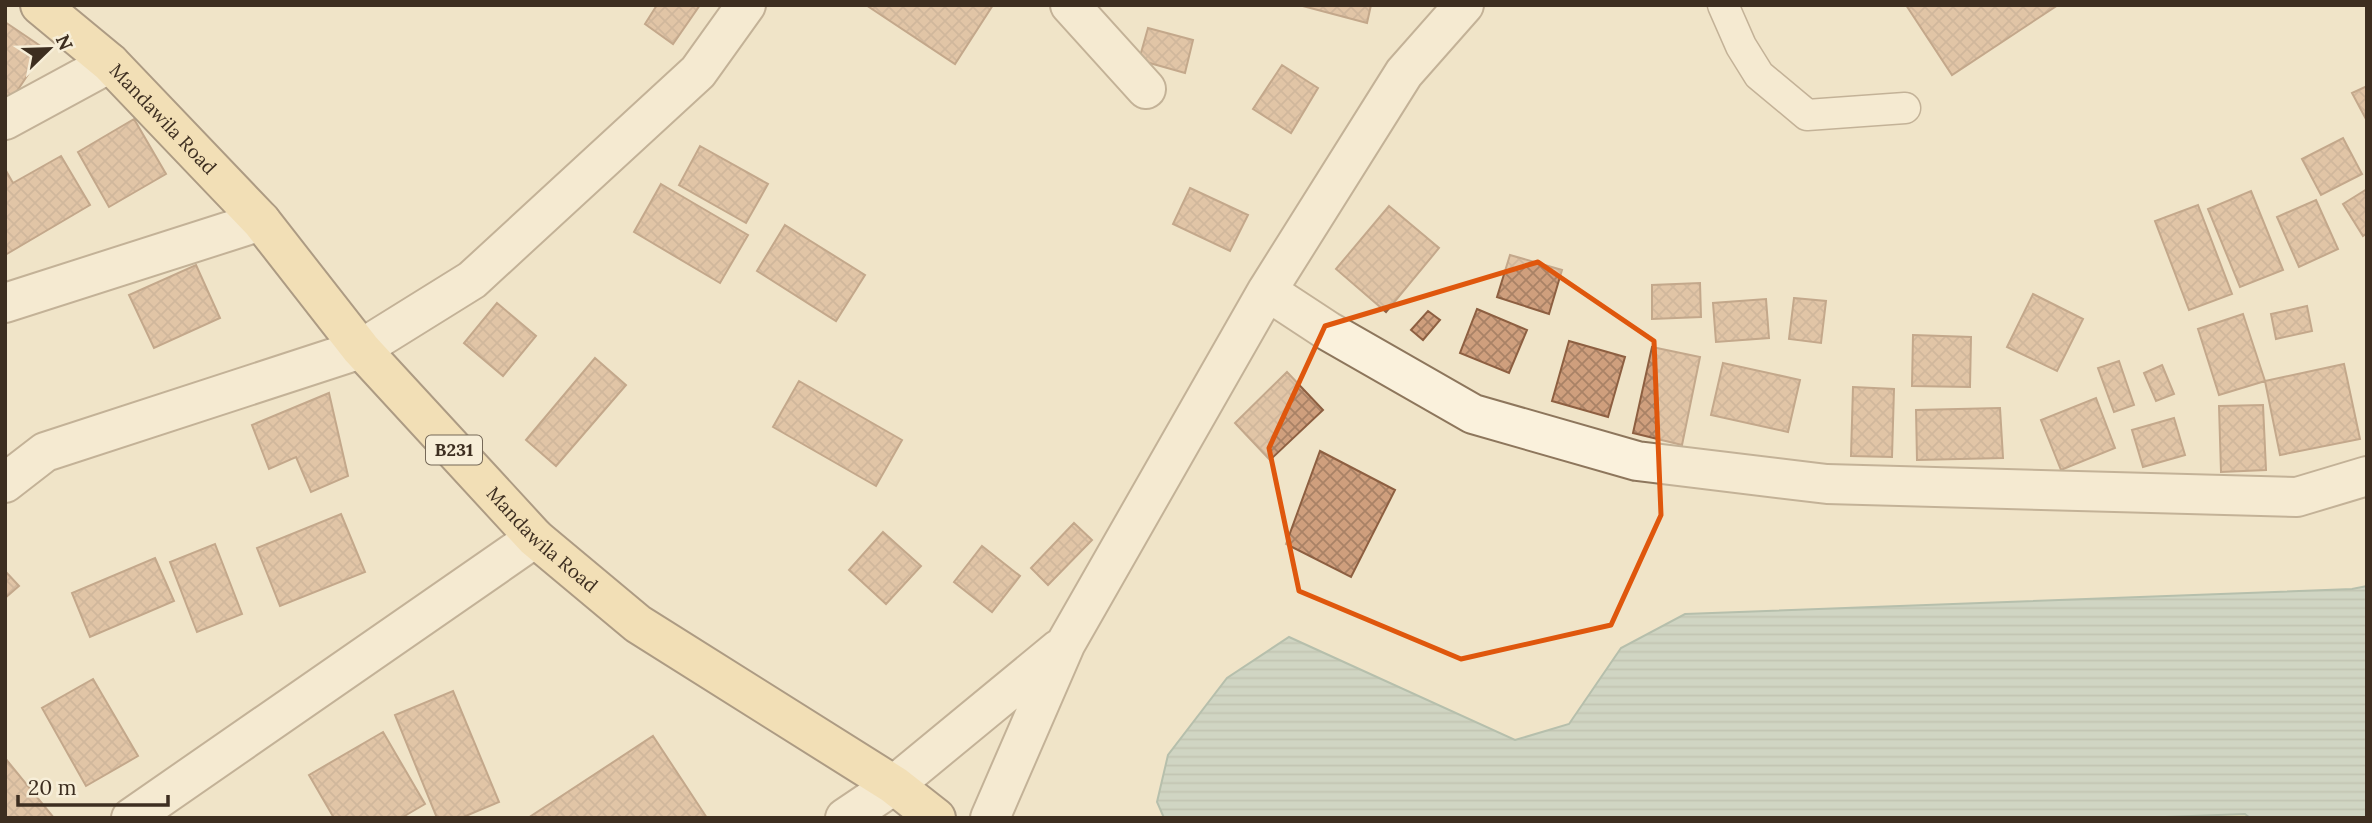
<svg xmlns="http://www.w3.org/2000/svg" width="2372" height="823" viewBox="0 0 2372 823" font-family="Lora,serif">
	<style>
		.grass { fill: #c9cf9b }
		.water { fill: url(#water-rules); stroke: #6f938a; stroke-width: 2 }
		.building { fill: url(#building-cross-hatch); stroke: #8d5f41; stroke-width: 2 }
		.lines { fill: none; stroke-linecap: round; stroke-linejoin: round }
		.lane-casing { stroke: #8d765c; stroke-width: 33 }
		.street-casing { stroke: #8d765c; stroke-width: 42 }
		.primary-casing { stroke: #5b4430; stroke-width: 42 }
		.lane { stroke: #faf1dc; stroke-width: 30 }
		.street { stroke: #faf1dc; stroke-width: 38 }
		.primary { stroke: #f3d9a0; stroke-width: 38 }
		.marked { fill: none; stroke: #df570d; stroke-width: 5; stroke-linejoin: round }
		.labels { text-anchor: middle; stroke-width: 5; stroke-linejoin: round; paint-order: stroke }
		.shield { fill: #f7eed8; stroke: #756857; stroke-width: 2 }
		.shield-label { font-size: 18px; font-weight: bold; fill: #3d2e20 }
		.street-label { font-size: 19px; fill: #3d2e20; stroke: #f7eed8 }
	</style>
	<defs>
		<pattern id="water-rules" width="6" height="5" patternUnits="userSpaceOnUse" patternTransform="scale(1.75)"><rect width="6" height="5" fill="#a9c4bc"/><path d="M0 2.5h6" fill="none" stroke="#8ba098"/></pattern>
		<pattern id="building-cross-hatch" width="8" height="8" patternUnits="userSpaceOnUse" patternTransform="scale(1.75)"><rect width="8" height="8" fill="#cf9f7d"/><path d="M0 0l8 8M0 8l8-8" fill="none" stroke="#a98266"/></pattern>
	</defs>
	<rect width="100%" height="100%" fill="#f0e4c8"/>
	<path class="grass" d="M 2245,814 L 2250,818 L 2138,818 L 2140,816 Z"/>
	<path class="water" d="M 2367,586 L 2367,818 L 2250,818 L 2245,814 L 2138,818 L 1164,818 L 1157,802 L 1168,755 L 1227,678 L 1289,637 L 1515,740 L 1569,724 L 1621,648 L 1685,614 L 2352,589 Z"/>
	<path class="building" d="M 657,5 L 700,5 L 673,44 L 645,24 Z
		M 866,5 L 993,5 L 955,64 Z
		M 1299,5 L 1371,5 L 1367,23 Z
		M 1906,5 L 2058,5 L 1952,75 Z
		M 5,22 L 45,49 L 5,109 Z
		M 1148,28 L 1193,40 L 1185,73 L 1139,60 Z
		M 1282,65 L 1318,88 L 1291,133 L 1253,109 Z
		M 2367,86 L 2367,121 L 2352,93 Z
		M 134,119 L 166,174 L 109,207 L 78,152 Z
		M 2343,138 L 2362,174 L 2321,195 L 2302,159 Z
		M 700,146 L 768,184 L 746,223 L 679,185 Z
		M 61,156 L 90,205 L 5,255 L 5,169 L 13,183 Z
		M 661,184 L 748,235 L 720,283 L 634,232 Z
		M 1190,188 L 1248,215 L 1230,251 L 1173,224 Z
		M 2367,189 L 2367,233 L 2363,236 L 2343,204 Z
		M 2251,191 L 2283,270 L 2240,287 L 2208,209 Z
		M 2316,200 L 2338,249 L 2299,267 L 2277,217 Z
		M 2198,205 L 2232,294 L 2189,310 L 2155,221 Z
		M 1389,206 L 1439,248 L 1386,312 L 1336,269 Z
		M 785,225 L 865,275 L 836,321 L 757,271 Z
		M 1510,255 L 1562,270 L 1549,314 L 1497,297 Z
		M 196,265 L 220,318 L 154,348 L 129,295 Z
		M 1700,283 L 1701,317 L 1652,319 L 1652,285 Z
		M 2033,294 L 2083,319 L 2057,371 L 2007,347 Z
		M 1794,298 L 1826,301 L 1821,343 L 1789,339 Z
		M 1766,299 L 1769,338 L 1716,342 L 1713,303 Z
		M 497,303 L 536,336 L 503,376 L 464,343 Z
		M 2307,306 L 2312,331 L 2276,339 L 2271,314 Z
		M 1477,309 L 1527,330 L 1509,373 L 1460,353 Z
		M 1428,311 L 1440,320 L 1423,340 L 1411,330 Z
		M 2243,314 L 2265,381 L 2219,395 L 2198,329 Z
		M 1913,335 L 1971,337 L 1970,387 L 1912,386 Z
		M 1569,341 L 1625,357 L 1608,417 L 1552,401 Z
		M 1652,347 L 1700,357 L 1682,445 L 1633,433 Z
		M 595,358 L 626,385 L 556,466 L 526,440 Z
		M 2119,361 L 2134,405 L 2114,412 L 2098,368 Z
		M 1723,363 L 1800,380 L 1788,432 L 1711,415 Z
		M 2344,364 L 2360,439 L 2280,455 L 2265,381 Z
		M 2162,365 L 2174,394 L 2156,401 L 2144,373 Z
		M 1287,372 L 1323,410 L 1270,460 L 1235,423 Z
		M 799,381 L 902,440 L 876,486 L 773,427 Z
		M 1853,387 L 1894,389 L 1892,457 L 1851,456 Z
		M 329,393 L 348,476 L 311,492 L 296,457 L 269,469 L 252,425 Z
		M 2096,398 L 2115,448 L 2061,470 L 2041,420 Z
		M 2263,405 L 2266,470 L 2221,472 L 2219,406 Z
		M 2000,408 L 2003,458 L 1917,460 L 1916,410 Z
		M 2174,418 L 2185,455 L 2143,467 L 2132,430 Z
		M 1320,451 L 1395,490 L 1351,577 L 1286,544 Z
		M 341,514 L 365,572 L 280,606 L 257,548 Z
		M 1074,523 L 1092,540 L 1048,585 L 1031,568 Z
		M 883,532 L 921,566 L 886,604 L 849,570 Z
		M 215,544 L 242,614 L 197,632 L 170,562 Z
		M 982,546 L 1020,576 L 992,612 L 954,582 Z
		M 155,558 L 174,601 L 90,637 L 72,593 Z
		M 5,571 L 19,586 L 5,598 Z
		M 93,679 L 138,756 L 86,786 L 42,708 Z
		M 453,691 L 499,802 L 461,818 L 437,818 L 395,715 Z
		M 383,732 L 425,804 L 401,818 L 334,818 L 309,775 Z
		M 653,736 L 707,818 L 528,818 Z
		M 5,758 L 54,818 L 5,818 Z"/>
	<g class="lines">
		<g class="lane-casing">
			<path id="lane" d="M 1723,5 L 1741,46 L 1759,75 L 1807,115 L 1905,108"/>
		</g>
		<g class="street-casing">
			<path id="street" d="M 1070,5 L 1146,89
				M 5,120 L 110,63
				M 1267,291 L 1328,331 L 1473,414 L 1637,461 L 1827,484 L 2297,497 L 2367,476
				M 5,303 L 261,221
				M 5,483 L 45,452 L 361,349 L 472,280 L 698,72 L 746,5
				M 131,818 L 535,538
				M 845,818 L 894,785 L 1059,649
				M 990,818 L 1066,643 L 1267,291 L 1404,73 L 1464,5"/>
		</g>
		<g class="primary-casing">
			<g id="primary">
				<path id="s1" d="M 40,5 L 110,63 L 261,221 L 361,349 L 535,538 L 638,624 L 894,785 L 936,818"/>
			</g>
		</g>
		<use href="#lane" class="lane"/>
		<use href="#street" class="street"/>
		<use href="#primary" class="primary"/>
	</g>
	<path d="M0 0H2372V823H0ZM 1538,262 L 1654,341 L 1661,515 L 1611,625 L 1461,659 L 1299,591 L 1269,448 L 1325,326 Z" fill="#f0e4c8" fill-opacity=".55" fill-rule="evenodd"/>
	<path class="marked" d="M 1538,262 L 1654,341 L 1661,515 L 1611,625 L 1461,659 L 1299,591 L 1269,448 L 1325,326 Z"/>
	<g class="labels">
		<rect class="shield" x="426" y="435.5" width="56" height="29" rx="5"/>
		<g class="shield-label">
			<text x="454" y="456">B231</text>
		</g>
		<g class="street-label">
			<text dy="7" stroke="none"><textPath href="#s1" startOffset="168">Mandawila Road</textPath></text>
			<text dy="7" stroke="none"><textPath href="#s1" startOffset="735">Mandawila Road</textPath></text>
		</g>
	</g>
	<rect width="2372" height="823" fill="none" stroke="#3d2e20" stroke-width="14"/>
	<g transform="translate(49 49) rotate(67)" stroke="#f7eed8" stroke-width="5" paint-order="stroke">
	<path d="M0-5L12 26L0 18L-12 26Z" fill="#3d2e20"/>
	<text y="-10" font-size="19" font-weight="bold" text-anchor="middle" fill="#3d2e20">N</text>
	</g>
	<path d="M18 795v10h150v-10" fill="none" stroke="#3d2e20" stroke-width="3.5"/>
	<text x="28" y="795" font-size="21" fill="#3d2e20" stroke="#f7eed8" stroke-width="5" paint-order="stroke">20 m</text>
</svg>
